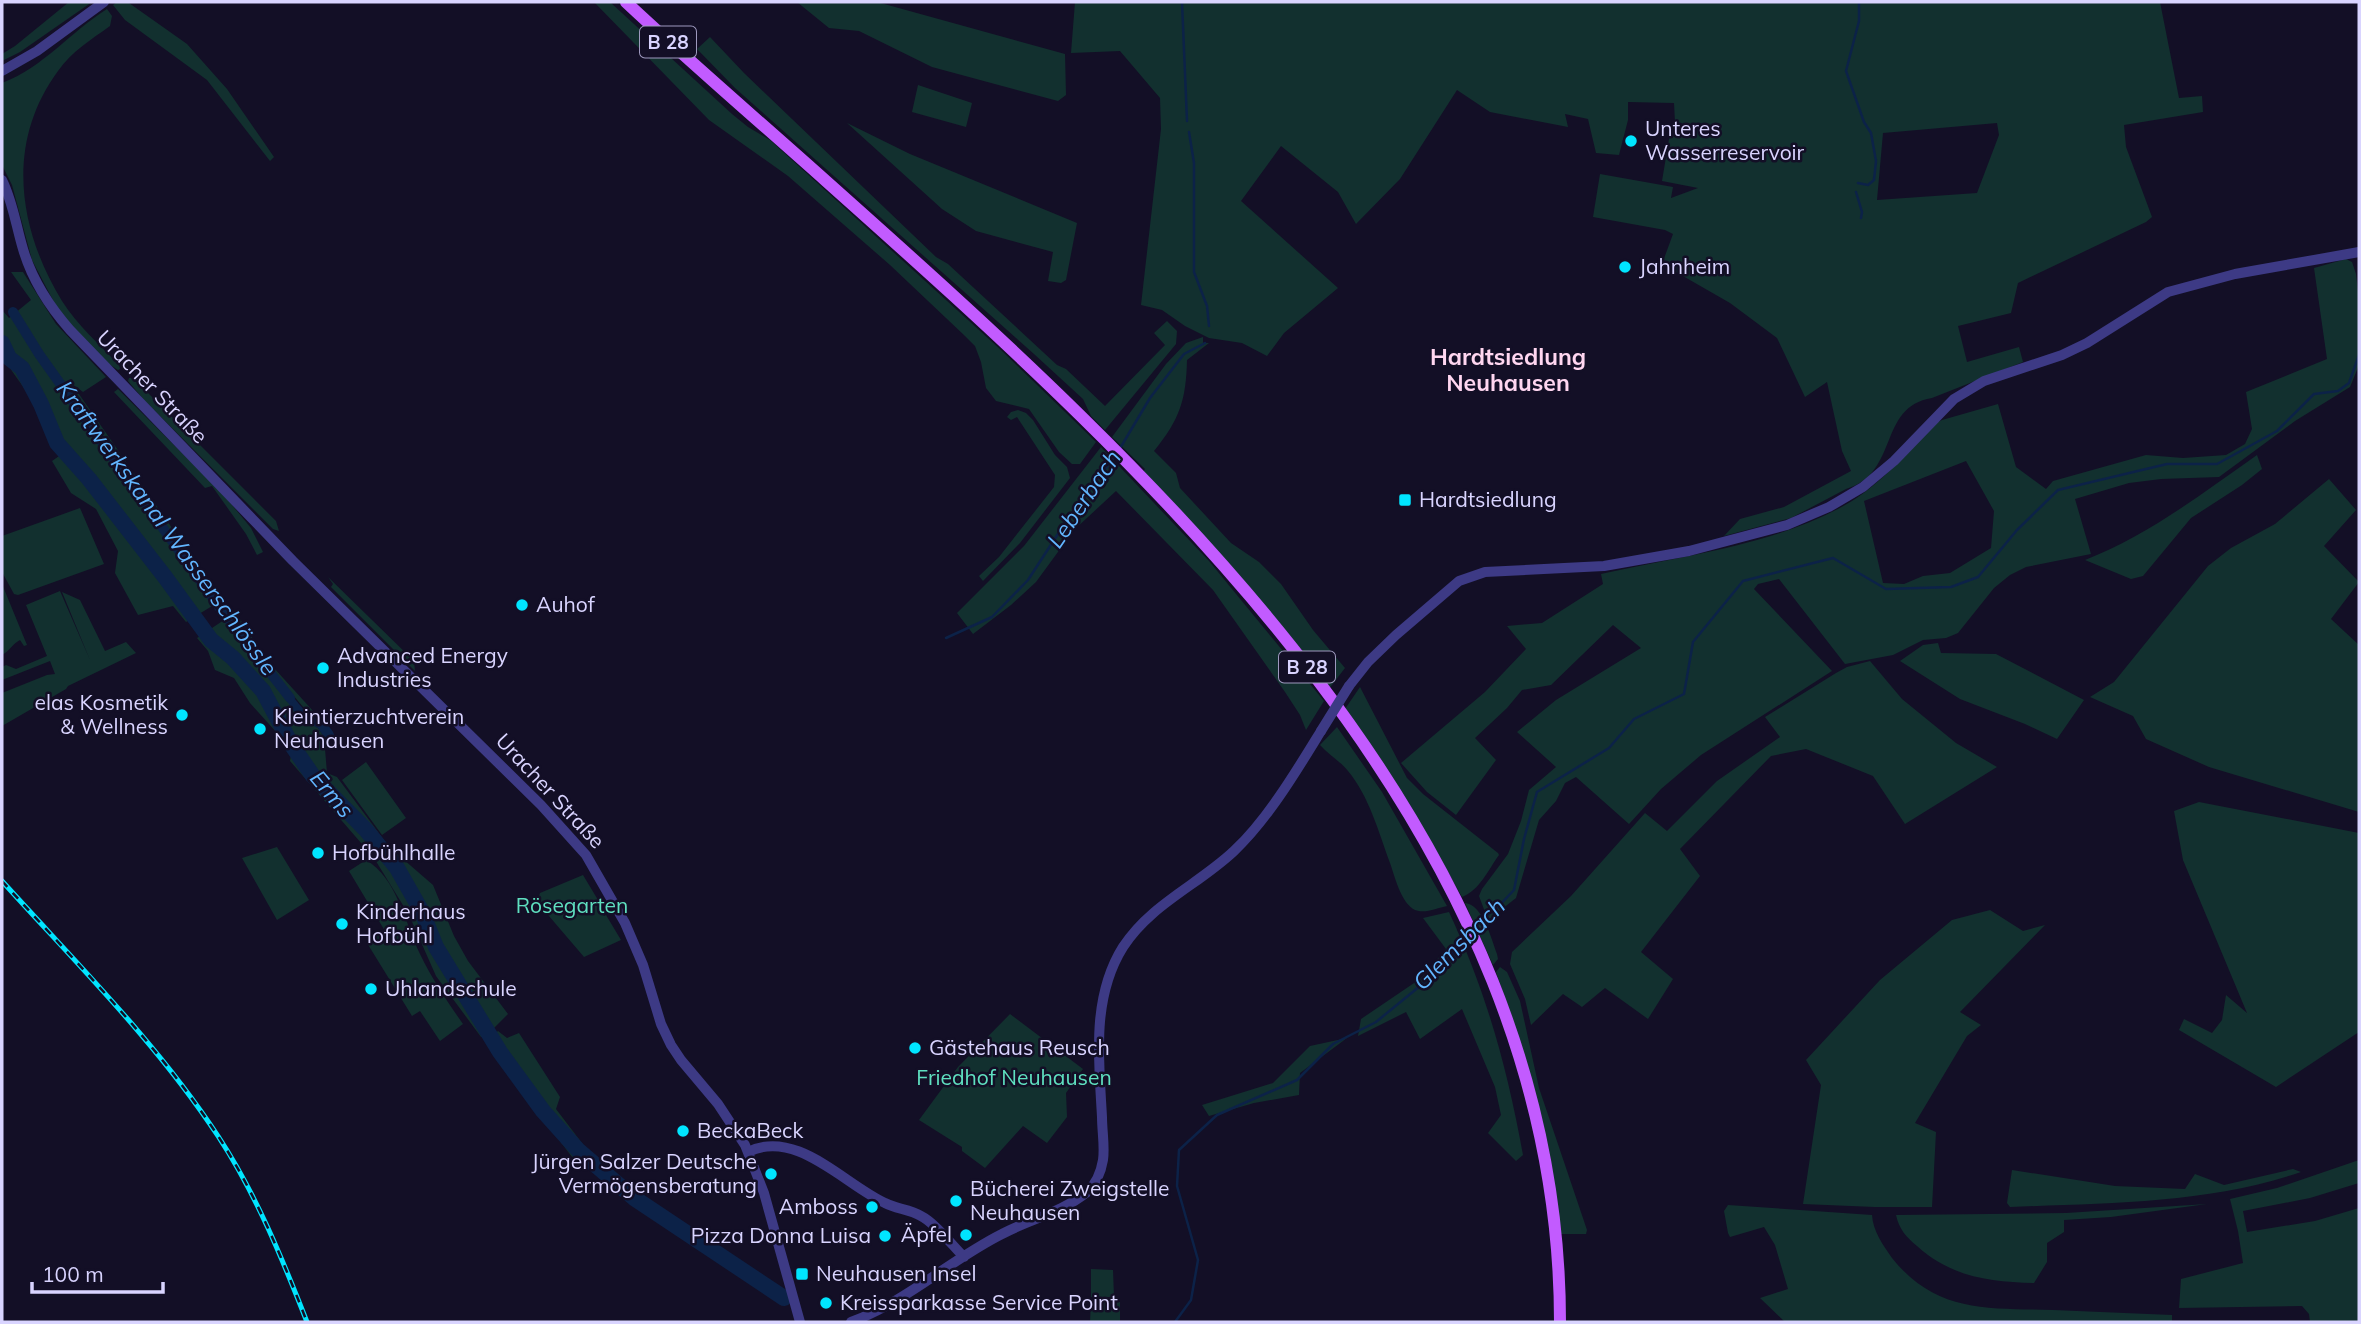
<svg xmlns="http://www.w3.org/2000/svg" width="2361" height="1324" viewBox="0 0 2361 1324" font-family="Mulish,sans-serif">
	<style>
		.green { fill: #12302f; fill-rule: evenodd }
		.water { fill: #0c2248 }
		.lines { fill: none; stroke-linecap: round; stroke-linejoin: round }
		.stream { stroke: #0c2248; stroke-width: 2.5 }
		.canal { stroke: #0c2248; stroke-width: 10 }
		.river { stroke: #0c2248; stroke-width: 16 }
		.minor { stroke: #3d3a85; stroke-width: 10 }
		.major { stroke: #c25bff; stroke-width: 12 }
		.rail-casing { stroke: #00e5ff; stroke-width: 5 }
		.rail { stroke: #130f26; stroke-width: 2.5; stroke-dasharray: 8; stroke-linecap: butt }
		.minor-bridge { stroke: #3d3a85; stroke-width: 10 }
		.poi-dot { fill: #00e5ff; stroke: #130f26; stroke-width: 2.5 }
		.labels { text-anchor: middle; stroke-width: 5; stroke-linejoin: round; paint-order: stroke }
		.shield { fill: #130f26; stroke: #9e99be; stroke-width: 2 }
		.shield-label { font-size: 19px; font-weight: bold; fill: #d9d4ff }
		.poi-label { font-size: 21px; fill: #d9d4ff; stroke: #130f26; text-anchor: start }
		.street-label { font-size: 21px; fill: #d9d4ff; stroke: #130f26 }
		.park-label { font-size: 21px; fill: #5fe0c0; stroke: #130f26 }
		.neighbourhood-label { font-size: 23px; font-weight: bold; fill: #ffd6f0; stroke: #130f26 }
		.water-label { font-size: 23px; font-style: italic; fill: #62b6ff; stroke: #130f26 }
	</style>
	<rect width="100%" height="100%" fill="#130f26"/>
	<path class="green" d="M 69,2 L 92,2 L 20,52 L 2,61 L 2,54 L 15,46 Z
		M 117,2 L 130,2 L 129,3 L 187,44 L 227,89 L 274,157 L 270,161 L 207,80 L 125,20 L 113,5 Z
		M 594,2 L 610,2 L 732,114 L 748,127 L 770,140 L 1001,350 L 1096,442 L 1080,464 L 1072,464 L 1059,452 L 1029,409 L 996,401 L 986,388 L 981,362 L 975,346 L 965,336 L 890,265 L 788,176 L 709,120 Z
		M 797,2 L 877,2 L 1065,54 L 1066,95 L 1058,101 L 932,67 L 859,31 L 829,28 Z
		M 1075,2 L 2160,2 L 2179,98 L 2202,96 L 2203,112 L 2124,125 L 2126,147 L 2152,217 L 2146,222 L 2018,283 L 2011,313 L 1958,326 L 1967,362 L 2019,347 L 2023,362 L 1932,398 C 1877,407 1900,473 1846,489 L 1791,518 L 1724,536 L 1740,519 L 1784,507 L 1851,471 L 1842,451 L 1827,382 L 1805,397 L 1777,338 L 1730,303 L 1662,264 L 1673,234 L 1665,230 L 1593,217 L 1600,174 L 1673,187 L 1671,198 L 1698,188 L 1662,181 L 1670,133 L 1694,137 L 1698,128 L 1675,122 L 1674,103 L 1628,102 L 1628,120 L 1619,155 L 1596,153 L 1588,119 L 1565,114 L 1568,127 L 1490,112 L 1457,90 L 1400,179 L 1356,224 L 1338,192 L 1281,146 L 1241,201 L 1338,288 L 1284,333 L 1267,356 L 1242,343 L 1209,338 L 1185,326 L 1162,310 L 1141,305 L 1161,129 L 1160,98 L 1120,51 L 1071,53 ZM 1997,123 L 1999,135 L 1977,193 L 1877,200 L 1883,133 Z
		M 107,9 L 112,16 L 110,26 C 92,39 71,52 58,71 C 5,143 18,229 62,301 C 77,325 100,345 119,365 L 120,369 L 118,370 L 109,364 L 71,326 L 56,306 L 32,260 L 12,185 L 2,165 L 2,83 C 44,67 70,32 107,9 Z
		M 710,37 L 744,73 L 936,257 L 948,264 L 1057,365 L 1066,369 L 1105,406 L 1165,345 L 1154,333 L 1167,321 L 1177,331 L 1176,344 L 1105,430 L 1091,416 L 1083,399 L 1034,354 L 735,88 L 697,49 Z
		M 918,85 L 972,103 L 966,127 L 912,112 Z
		M 847,123 L 910,154 L 1077,223 L 1066,280 L 1061,283 L 1048,281 L 1053,252 L 976,231 L 942,209 Z
		M 2346,259 L 2352,262 L 2356,274 L 2359,300 L 2359,365 L 2350,387 L 2295,421 L 2219,477 L 2161,479 L 2129,483 L 2075,499 L 2091,554 L 2026,567 L 2010,575 L 1994,588 L 1958,633 L 1946,638 L 1923,640 L 1893,655 L 1845,664 L 1779,579 L 1758,584 L 1754,589 L 1832,671 L 1701,755 L 1661,789 L 1629,824 L 1576,777 L 1565,783 L 1556,801 L 1539,820 L 1516,898 L 1488,920 L 1479,896 L 1482,889 L 1508,854 L 1521,821 L 1529,790 L 1556,767 L 1517,732 L 1556,700 L 1641,648 L 1613,625 L 1551,685 L 1522,690 L 1507,708 L 1475,738 L 1496,760 L 1456,815 L 1427,792 L 1401,763 L 1485,692 L 1526,649 L 1507,626 L 1542,623 L 1603,584 L 1601,574 C 1681,556 1782,544 1852,501 C 1883,482 1909,450 1934,424 L 1942,420 L 1998,404 L 2016,467 L 2046,489 L 2053,481 L 2146,455 L 2183,458 L 2226,455 L 2245,444 L 2252,429 L 2246,392 L 2327,359 L 2314,268 ZM 1966,461 L 1994,511 L 1991,548 L 1950,573 L 1923,576 L 1904,584 L 1883,583 L 1864,501 Z
		M 11,272 L 23,272 L 56,324 L 106,377 L 83,392 L 72,384 L 222,600 L 186,622 L 173,606 L 138,615 L 115,573 L 118,551 L 96,509 L 71,493 L 52,461 L 62,454 L 41,412 L 2,357 L 2,310 L 9,318 L 31,300 Z
		M 1203,337 L 1203,343 L 1209,343 L 1187,360 C 1186,400 1180,419 1154,451 L 1176,473 L 1180,488 L 1231,543 L 1259,562 L 1281,584 L 1313,630 L 1345,668 L 1328,690 L 1252,592 L 1143,472 L 1145,469 L 1112,437 L 1166,364 L 1186,343 Z
		M 129,378 L 133,378 L 276,521 L 279,531 L 273,529 L 145,401 L 128,381 Z
		M 118,389 L 223,494 L 251,528 L 263,552 L 257,555 L 246,534 L 212,486 L 205,488 L 114,392 Z
		M 1018,410 L 1026,413 L 1033,420 L 1055,455 L 1067,467 L 1070,478 L 1020,543 L 983,581 L 979,576 L 999,557 L 1054,487 L 1055,475 L 1017,417 L 1011,420 L 1007,417 L 1011,412 Z
		M 1101,447 L 1209,561 L 1324,701 L 1306,730 L 1300,715 L 1285,692 L 1213,590 L 1116,491 L 1074,530 L 1036,582 L 1011,605 L 973,634 L 957,613 L 1024,546 Z
		M 2257,455 L 2262,469 L 2242,485 L 2191,518 L 2143,576 L 2131,579 L 2085,560 C 2147,536 2203,493 2257,455 Z
		M 2329,479 L 2356,510 L 2324,546 L 2359,582 L 2331,619 L 2359,645 L 2359,812 L 2209,767 L 2146,739 L 2133,716 L 2090,697 L 2114,682 L 2208,566 L 2231,548 L 2275,524 Z
		M 80,508 L 104,564 L 18,595 L 14,594 L 2,572 L 2,536 Z
		M 328,577 L 414,661 L 415,671 L 331,587 L 333,584 Z
		M 2,584 L 27,645 L 24,646 L 20,640 C 12,644 10,651 2,655 Z
		M 60,591 L 90,660 L 62,592 L 80,600 L 105,651 L 126,642 L 136,653 L 68,686 L 66,689 L 2,726 L 2,693 L 47,675 L 55,674 L 50,661 L 2,680 L 2,667 L 6,665 L 16,669 L 47,656 L 26,605 Z
		M 233,614 L 240,619 L 264,657 L 314,712 L 310,715 L 286,687 L 298,717 L 318,728 L 324,737 L 327,773 L 337,777 L 387,844 L 374,852 L 368,851 L 290,761 L 291,755 L 287,744 L 250,703 L 234,678 L 215,670 L 208,651 L 197,638 Z
		M 1938,643 L 1941,653 L 1996,654 L 2084,700 L 2057,739 L 2025,724 L 1960,699 L 1900,661 L 1923,645 Z
		M 1870,661 L 1902,699 L 1956,743 L 1997,767 L 1905,824 L 1873,776 L 1806,749 L 1771,756 L 1680,849 L 1700,876 L 1641,952 L 1673,979 L 1648,1019 L 1605,988 L 1582,1007 L 1563,994 L 1531,1025 L 1525,999 L 1510,964 L 1512,952 L 1571,896 L 1645,813 L 1667,831 L 1717,781 L 1780,737 L 1765,717 L 1836,673 L 1847,667 Z
		M 1360,687 L 1407,778 L 1423,794 L 1498,853 L 1499,855 C 1488,870 1480,890 1462,897 L 1421,824 L 1345,709 Z
		M 1337,727 L 1382,792 L 1447,906 C 1437,908 1425,914 1415,910 C 1401,903 1395,877 1390,863 C 1379,833 1369,796 1348,771 C 1340,761 1329,755 1320,745 Z
		M 366,762 L 406,818 L 382,835 L 342,780 Z
		M 2199,802 L 2359,833 L 2359,1032 L 2276,1087 L 2179,1030 L 2184,1019 L 2212,1033 L 2222,1020 L 2226,995 L 2247,1013 L 2183,860 L 2174,811 Z
		M 388,846 L 433,885 L 454,936 L 468,961 L 508,1014 L 485,1037 L 481,1037 L 436,976 L 409,915 L 374,858 L 376,855 Z
		M 277,847 L 309,900 L 277,920 L 242,858 Z
		M 366,860 C 397,878 405,923 420,954 C 432,979 447,1001 463,1024 L 440,1041 L 420,1011 L 412,1016 L 367,943 L 385,931 L 349,871 Z
		M 583,875 L 601,905 L 598,907 L 604,916 L 606,915 L 621,940 L 584,957 L 537,902 L 540,893 Z
		M 1465,903 C 1483,905 1491,938 1497,954 L 1498,959 L 1493,965 Z
		M 1990,910 L 2023,931 L 2045,925 L 1960,1012 L 1981,1025 L 1967,1036 L 1915,1123 L 1936,1132 L 1932,1207 L 1875,1207 L 1803,1204 L 1821,1085 L 1806,1060 L 1880,980 L 1952,920 Z
		M 1449,912 C 1487,994 1507,1067 1523,1155 L 1516,1161 L 1488,1133 L 1501,1115 L 1495,1087 L 1462,1009 L 1420,1039 L 1406,1012 L 1358,1036 L 1361,1019 L 1420,979 L 1446,949 L 1423,918 Z
		M 1500,967 L 1507,972 L 1520,1001 L 1539,1088 L 1587,1230 L 1586,1234 L 1561,1234 C 1551,1143 1525,1058 1496,972 Z
		M 1010,1014 L 1083,1069 L 1066,1093 L 1067,1117 L 1047,1143 L 1023,1126 L 985,1168 L 962,1151 L 962,1147 L 919,1120 L 958,1067 Z
		M 498,1031 L 507,1038 L 519,1033 L 560,1097 L 556,1109 L 598,1164 L 596,1174 L 572,1157 L 488,1046 L 487,1039 Z
		M 1347,1038 L 1300,1073 L 1299,1095 L 1254,1103 L 1209,1116 L 1202,1105 L 1273,1083 L 1310,1046 Z
		M 2359,1160 L 2359,1183 L 2310,1198 L 2243,1211 L 2247,1232 L 2315,1221 L 2359,1208 L 2359,1322 L 2310,1322 L 2309,1314 L 2302,1306 L 2179,1308 L 2181,1279 L 2243,1263 L 2238,1231 L 2230,1199 L 2277,1188 Z
		M 2293,1169 L 2301,1172 C 2208,1204 2107,1203 2010,1207 L 2007,1203 L 2012,1170 L 2115,1186 L 2185,1189 L 2195,1174 L 2224,1185 Z
		M 2207,1204 L 2111,1217 L 2064,1220 L 2064,1232 L 2047,1243 L 2047,1262 L 2034,1283 C 1990,1282 1951,1277 1917,1246 C 1906,1237 1899,1229 1896,1215 L 2066,1213 Z
		M 1728,1205 L 1872,1215 C 1873,1231 1883,1245 1892,1258 C 1937,1314 1989,1308 2053,1310 C 2093,1312 2132,1313 2172,1315 L 2172,1322 L 1785,1322 L 1760,1298 L 1788,1289 L 1775,1245 L 1764,1227 L 1730,1237 L 1728,1233 L 1724,1211 Z
		M 1091,1269 L 1113,1270 L 1114,1297 L 1102,1297 L 1102,1302 L 1120,1302 L 1120,1322 L 1090,1322 L 1091,1302 L 1099,1302 L 1100,1299 L 1091,1297 Z"/>
	<path class="water" d="M 286,687 C 293,696 300,707 309,714 C 320,722 331,723 335,737 L 324,737 L 318,728 L 298,717 L 279,690 Z"/>
	<g class="lines">
		<path class="stream" d="M 1182,2 L 1187,121
			M 1189,132 L 1194,163 L 1194,272 L 1207,306 L 1209,326
			M 1858,183 L 1868,185 L 1874,180 L 1876,161 L 1871,133 L 1864,122 L 1846,71 L 1859,21 L 1859,2
			M 1856,192 L 1862,212 L 1861,218
			M 1119,450 L 1150,398 L 1184,354 L 1205,343
			M 946,638 L 992,617 L 1028,580 L 1067,520 L 1115,456
			M 1471,929 L 1476,923 L 1495,910 L 1514,890 L 1524,839 L 1537,792 L 1609,748 L 1634,719 L 1684,694 L 1693,642 L 1743,581 L 1833,558 L 1886,589 L 1951,587 L 1978,577 L 2017,530 L 2058,490 L 2167,464 L 2217,464 L 2277,431 L 2314,394 L 2338,391 L 2349,383 L 2359,355
			M 1175,1322 L 1191,1300 L 1198,1260 L 1177,1186 L 1179,1150 L 1217,1115 L 1297,1080 L 1333,1044 L 1376,1022 L 1442,968 L 1465,937"/>
		<path class="canal" d="M 13,312 L 39,354 L 222,611 L 290,698"/>
		<path class="river" d="M 2,343 L 9,358 L 22,368 L 41,404 L 57,443 L 89,479 L 165,577 L 211,640 L 233,658 L 263,691 L 291,744 L 313,776 L 366,830 L 397,868 L 422,912 L 436,947 L 500,1052 L 543,1111 L 578,1150 L 634,1198 L 784,1298"/>
		<path class="minor" d="M 2,71 L 37,51 L 104,2
			M 2,180 C 13,202 16,226 23,249 C 32,280 49,306 70,330 L 293,561 L 541,805 L 586,855 L 625,923 L 643,965 L 661,1024 L 671,1045 L 681,1060 L 718,1104 L 745,1145 L 764,1193 L 800,1322
			M 1349,686 L 1368,662 L 1396,635 L 1459,581 L 1485,572 L 1604,566 L 1689,551 L 1787,525 L 1829,507 L 1863,487 L 1894,461 L 1954,399 L 1984,381 L 2062,355 L 2087,343 L 2168,292 L 2235,274 L 2359,252
			M 748,1152 C 796,1128 844,1184 885,1203 C 896,1209 910,1209 921,1216 C 935,1223 952,1245 964,1257
			M 851,1322 C 906,1302 950,1260 1002,1234 C 1030,1219 1061,1213 1087,1192 C 1096,1184 1101,1172 1103,1160 C 1105,1147 1102,1131 1102,1117 C 1099,1061 1091,998 1123,947 C 1151,904 1198,885 1234,851 C 1268,819 1297,770 1321,731"/>
		<path class="major" d="M 626,2 C 691,63 759,121 826,181 C 1160,479 1560,836 1560,1322"/>
		<g class="rail-casing">
			<path id="rail" d="M 2,881 C 76,963 157,1043 218,1136 C 256,1194 282,1258 307,1322"/>
		</g>
		<use href="#rail" class="rail"/>
		<path class="minor-bridge" d="M 1321,731 L 1349,686"/>
	</g>
	<g class="poi-dot">
		<circle cx="1631" cy="141" r="7"/>
		<circle cx="1625" cy="267" r="7"/>
		<rect x="1398" y="493" width="14" height="14" rx="3.5"/>
		<circle cx="522" cy="605" r="7"/>
		<circle cx="323" cy="668" r="7"/>
		<circle cx="182" cy="715" r="7"/>
		<circle cx="260" cy="729" r="7"/>
		<circle cx="318" cy="853" r="7"/>
		<circle cx="342" cy="924" r="7"/>
		<circle cx="371" cy="989" r="7"/>
		<circle cx="915" cy="1048" r="7"/>
		<circle cx="683" cy="1131" r="7"/>
		<circle cx="771" cy="1174" r="7"/>
		<circle cx="956" cy="1201" r="7"/>
		<circle cx="872" cy="1207" r="7"/>
		<circle cx="966" cy="1235" r="7"/>
		<circle cx="885" cy="1236" r="7"/>
		<rect x="795" y="1267" width="14" height="14" rx="3.5"/>
		<circle cx="826" cy="1303" r="7"/>
	</g>
	<g class="labels">
		<g class="shield">
			<rect x="640" y="26.5" width="56" height="31" rx="5"/>
			<rect x="1279" y="651.5" width="56" height="31" rx="5"/>
		</g>
		<g class="shield-label">
			<text x="668" y="49">B 28</text>
			<text x="1307" y="674">B 28</text>
		</g>
		<g class="poi-label">
			<text x="1645" y="136">Unteres<tspan x="1645" dy="24">Wasserreservoir</tspan></text>
			<text x="1639" y="274">Jahnheim</text>
			<text x="1419" y="507">Hardtsiedlung</text>
			<text x="536" y="612">Auhof</text>
			<text x="337" y="663">Advanced Energy<tspan x="337" dy="24">Industries</tspan></text>
			<text x="168" y="710" text-anchor="end">elas Kosmetik<tspan x="168" dy="24">&amp; Wellness</tspan></text>
			<text x="274" y="724">Kleintierzuchtverein<tspan x="274" dy="24">Neuhausen</tspan></text>
			<text x="332" y="860">Hofbühlhalle</text>
			<text x="356" y="919">Kinderhaus<tspan x="356" dy="24">Hofbühl</tspan></text>
			<text x="385" y="996">Uhlandschule</text>
			<text x="929" y="1055">Gästehaus Reusch</text>
			<text x="697" y="1138">BeckaBeck</text>
			<text x="757" y="1169" text-anchor="end">Jürgen Salzer Deutsche<tspan x="757" dy="24">Vermögensberatung</tspan></text>
			<text x="970" y="1196">Bücherei Zweigstelle<tspan x="970" dy="24">Neuhausen</tspan></text>
			<text x="858" y="1214" text-anchor="end">Amboss</text>
			<text x="952" y="1242" text-anchor="end">Äpfel</text>
			<text x="871" y="1243" text-anchor="end">Pizza Donna Luisa</text>
			<text x="816" y="1281">Neuhausen Insel</text>
			<text x="840" y="1310">Kreissparkasse Service Point</text>
		</g>
		<g class="street-label">
			<text transform="translate(152 387) rotate(46)" y="7">Uracher Straße</text>
			<text transform="translate(550 791) rotate(47)" y="7">Uracher Straße</text>
		</g>
		<g class="park-label">
			<text x="572" y="913">Rösegarten</text>
			<text x="1014" y="1085">Friedhof Neuhausen</text>
		</g>
		<g class="neighbourhood-label">
			<text x="1508" y="365">Hardtsiedlung<tspan x="1508" dy="26">Neuhausen</tspan></text>
		</g>
		<g class="water-label">
			<text transform="translate(1084 499) rotate(-56)" y="8">Leberbach</text>
			<text transform="translate(167 528) rotate(54)" y="8">Kraftwerkskanal Wasserschlössle</text>
			<text transform="translate(332 794) rotate(50)" y="8">Erms</text>
			<text transform="translate(1459 944) rotate(-45)" y="8">Glemsbach</text>
		</g>
	</g>
	<rect width="2361" height="1324" fill="none" stroke="#d9d4ff" stroke-width="7"/>
	<path d="M32 1282v10h131v-10" fill="none" stroke="#d9d4ff" stroke-width="3.5"/>
	<text x="42" y="1282" font-size="21" fill="#d9d4ff" stroke="#130f26" stroke-width="5" paint-order="stroke">100 m</text>
</svg>
